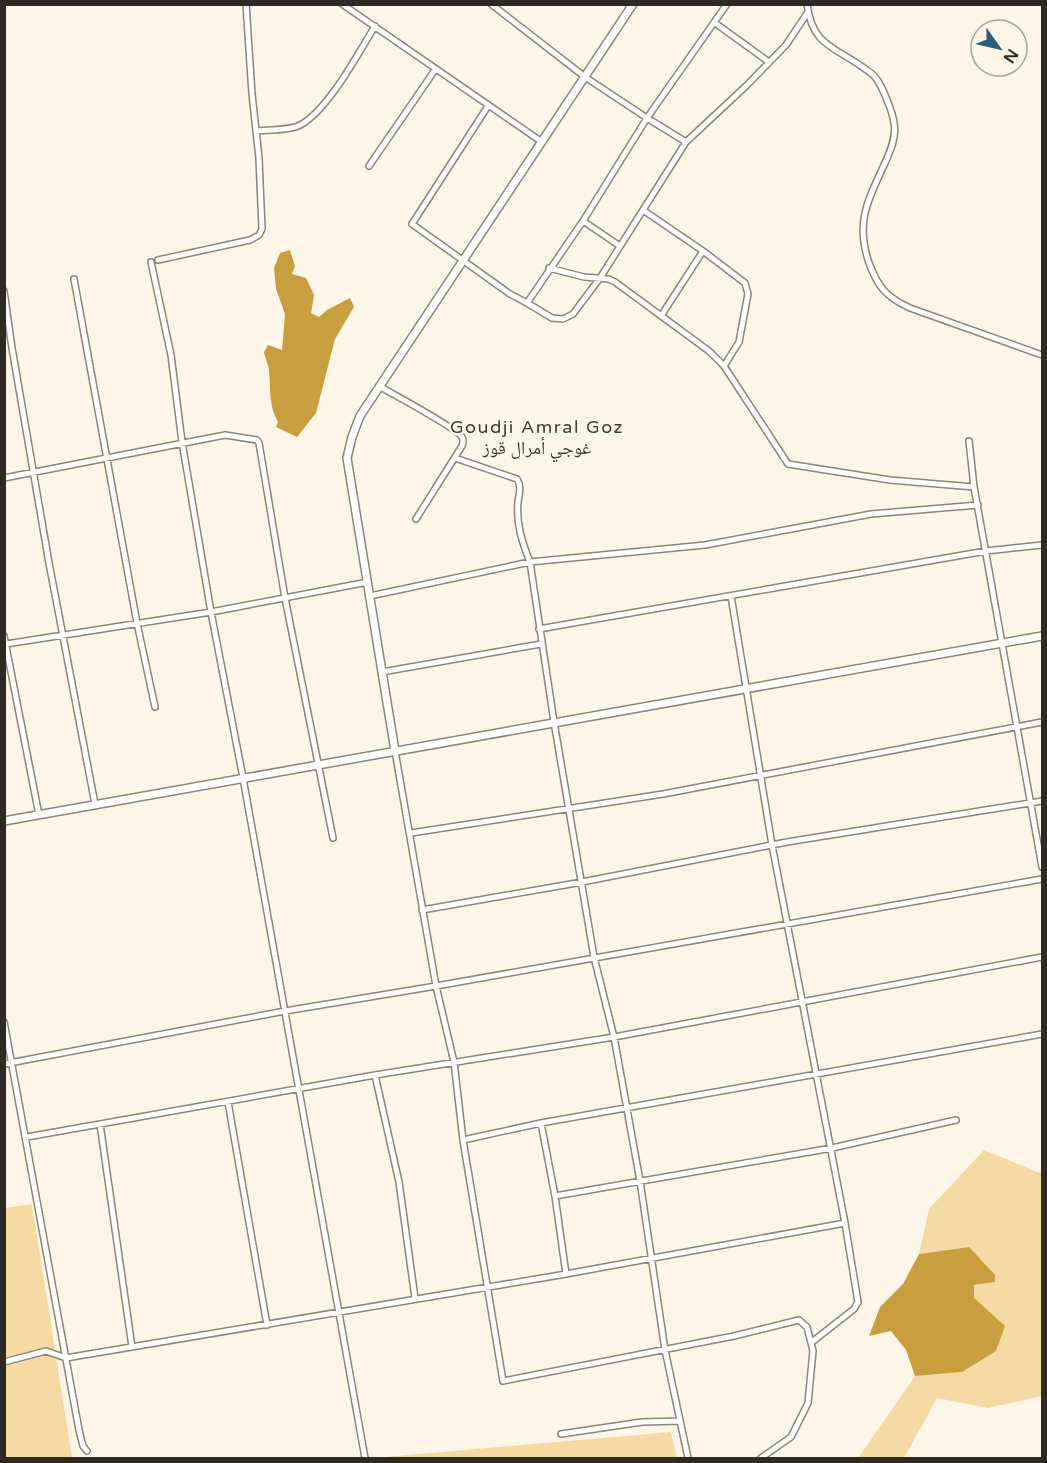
<svg xmlns="http://www.w3.org/2000/svg" width="1047" height="1463" viewBox="0 0 1047 1463" font-family="'Varela Round','Noto Naskh Arabic',sans-serif">
	<style>
		.green { fill: #f5daa4 }
		.water { fill: #c89e3e }
		.lines { fill: none; stroke-linecap: round; stroke-linejoin: round }
		.minor-casing { stroke: #8c8679; stroke-width: 8 }
		.tertiary-casing { stroke: #8c8679; stroke-width: 10 }
		.minor { stroke: #fff; stroke-width: 5 }
		.tertiary { stroke: #fff; stroke-width: 7 }
		.labels { text-anchor: middle; stroke-width: 5; stroke-linejoin: round; paint-order: stroke }
		.neighbourhood-label { font-size: 18px; letter-spacing: 1.5px; fill: #413b30; stroke: #fdf6e8 }
	</style>
	<rect width="100%" height="100%" fill="#fdf6e8"/>
	<path class="green" d="M 984,1150 L 1042,1174 L 1042,1396 L 988,1408 L 937,1398 L 904,1458 L 858,1458 L 915,1376 L 962,1372 L 974,1285 L 995,1282 L 969,1247 L 919,1254 L 929,1209 Z
		M 32,1204 L 72,1458 L 5,1458 L 4,1208 Z
		M 671,1432 L 677,1458 L 373,1458 Z"/>
	<path class="water" d="M 290,250 L 295,266 L 292,274 L 306,278 L 314,295 L 311,313 L 319,317 L 327,310 L 350,298 L 354,307 L 335,339 L 316,413 L 297,437 L 276,427 L 278,422 C 268,405 271,388 269,370 C 268,364 265,358 264,352 L 268,345 L 282,350 L 285,314 L 276,289 L 274,268 L 280,253 Z
		M 969,1247 L 995,1275 L 995,1282 L 974,1285 L 974,1298 L 1005,1326 L 996,1351 L 962,1372 L 915,1376 L 906,1350 L 891,1331 L 869,1336 L 880,1307 L 903,1284 L 919,1254 Z"/>
	<g class="lines">
		<g class="minor-casing">
			<path id="minor" d="M 342,4 L 542,142
				M 491,4 L 585,77 L 647,118 L 727,4
				M 807,4 C 812,44 832,46 861,66 C 865,69 872,73 875,77 C 882,85 893,113 894,123 C 897,136 890,152 885,163 C 868,200 855,222 869,263 C 878,287 886,297 910,308 L 1042,355
				M 715,23 L 769,62
				M 488,106 L 412,224 L 510,294 L 527,303 L 583,221 L 647,118 L 686,142
				M 257,131 C 268,130 289,130 298,126 C 326,114 359,52 375,26
				M 369,166 L 435,70
				M 643,210 L 703,251 L 661,316
				M 583,221 L 620,246
				M 703,251 L 745,283 L 748,294 L 739,342 L 724,366
				M 158,260 L 250,240 L 259,235 L 262,229 L 259,158 L 252,94 L 246,4
				M 151,262 L 171,355 L 182,442 L 211,612 L 243,778 L 365,1458
				M 549,268 L 584,277 L 609,279 L 615,282 L 709,351 L 724,366 L 788,464 L 890,480 L 974,487
				M 74,279 L 137,623 L 155,707
				M 4,291 L 12,348 L 49,563 L 95,804
				M 527,303 L 552,318 L 563,319 L 573,314 L 600,278 L 686,142 L 746,86 L 786,45 L 808,12
				M 379,386 C 394,395 455,427 462,437 C 464,441 463,443 462,446 L 416,519
				M 969,441 L 974,487 L 1042,867
				M 455,458 L 517,479 C 522,487 519,494 518,502 C 516,524 522,542 530,562 L 554,722 L 594,957 L 614,1037 L 640,1181 L 665,1350 L 688,1458
				M 4,478 L 225,435 L 257,440 L 259,443 L 285,598 L 333,838
				M 370,596 L 530,562 L 705,545 L 871,514 L 978,505
				M 731,596 L 772,845 L 845,1223
				M 539,629 L 986,551 L 1042,545
				M 4,636 L 39,815
				M 6,644 L 211,612 L 368,582
				M 382,672 L 541,644
				M 395,751 L 436,986 L 454,1062 L 463,1140 L 503,1381 L 734,1336 L 799,1320 L 807,1327 L 813,1351 L 808,1403 L 791,1437 L 761,1458
				M 411,833 L 663,794 L 1042,722
				M 422,910 L 582,882 L 787,842 L 1042,801
				M 4,1022 L 79,1430 L 83,1446 L 87,1451
				M 4,1064 L 285,1011 L 436,986 L 1042,879
				M 375,1075 L 399,1182 L 415,1298
				M 228,1102 L 267,1325
				M 541,1123 L 555,1196 L 566,1274
				M 100,1124 L 132,1347
				M 27,1137 L 375,1075 L 614,1037 L 1042,957
				M 463,1140 L 541,1123 L 1042,1034
				M 555,1196 L 832,1148 L 956,1120
				M 4,1362 L 46,1351 L 66,1358 L 566,1274 L 845,1223 L 858,1302 L 854,1309 L 812,1342
				M 561,1434 L 642,1422 L 680,1421"/>
		</g>
		<g class="tertiary-casing">
			<path id="tertiary" d="M 395,751 L 347,458 L 352,437 L 360,416 L 633,4
				M 4,821 L 1042,636"/>
		</g>
		<use href="#minor" class="minor"/>
		<use href="#tertiary" class="tertiary"/>
	</g>
	<g class="labels">
		<g class="neighbourhood-label">
			<text x="537" y="433">Goudji Amral Goz<tspan x="537" dy="21">غوجي أمرال قوز</tspan></text>
		</g>
	</g>
	<rect width="1047" height="1463" fill="none" stroke="#2d2a24" stroke-width="12"/>
	<g transform="translate(999 48) rotate(124)"><circle r="28" fill="#fdf6e8" stroke="#aaa49a" stroke-width="1.5"/>
	<path d="M0-4.5L10 22L0 15L-10 22Z" fill="#2a5e7a"/>
	<text y="-9" font-size="16" font-weight="bold" text-anchor="middle" fill="#2d2a24">N</text>
	</g>
</svg>
